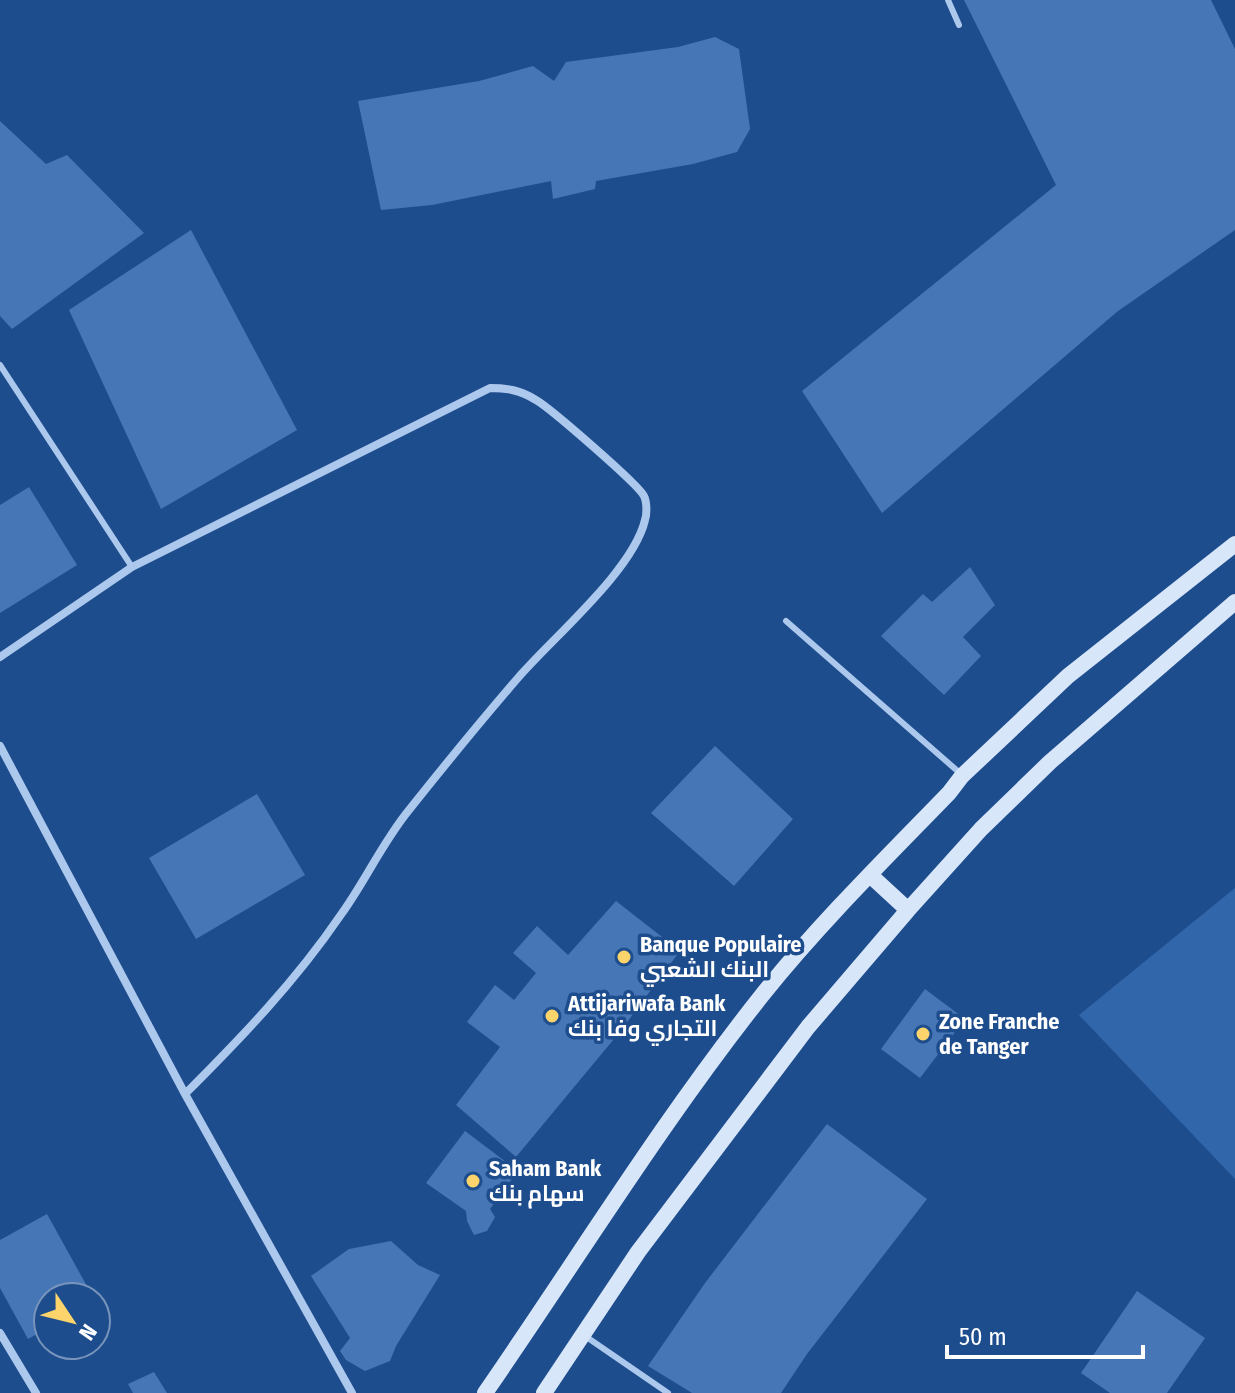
<svg xmlns="http://www.w3.org/2000/svg" width="1235" height="1393" viewBox="0 0 1235 1393" font-family="'Fira Sans Condensed',Cairo,sans-serif">
	<style>
		.green { fill: #3166ab }
		.building { fill: #4676b5 }
		.lines { fill: none; stroke-linecap: round; stroke-linejoin: round }
		.lane { stroke: #acc8ed; stroke-width: 6 }
		.street { stroke: #acc8ed; stroke-width: 8 }
		.secondary { stroke: #d8e6f9; stroke-width: 16 }
		.poi-dot { fill: #fcd46b; stroke: #1e4d8e; stroke-width: 3 }
		.labels { text-anchor: middle; stroke-width: 7; stroke-linejoin: round; paint-order: stroke }
		.poi-label { font-size: 22px; font-weight: bold; fill: #fff; stroke: #1e4d8e; text-anchor: start }
	</style>
	<rect width="100%" height="100%" fill="#1e4d8e"/>
	<path class="green" d="M 1235,888 L 1235,1179 L 1079,1015 Z"/>
	<path class="building" d="M 964,0 L 1211,0 L 1235,49 L 1235,230 L 1118,311 L 882,513 L 802,391 L 1056,185 Z
		M 715,37 L 739,49 L 750,129 L 737,152 L 693,164 L 596,181 L 595,189 L 553,199 L 551,181 L 432,205 L 381,210 L 358,101 L 479,81 L 533,66 L 554,81 L 566,62 L 678,47 Z
		M 0,121 L 46,164 L 67,155 L 144,233 L 12,329 L 0,316 Z
		M 191,230 L 297,430 L 161,509 L 69,310 Z
		M 29,487 L 77,565 L 0,613 L 0,505 Z
		M 970,567 L 995,605 L 963,637 L 981,656 L 944,695 L 881,636 L 923,594 L 932,602 Z
		M 715,746 L 793,819 L 734,886 L 651,813 Z
		M 257,794 L 305,875 L 196,939 L 149,858 Z
		M 616,901 L 680,951 L 619,1033 L 516,1157 L 456,1105 L 500,1047 L 467,1022 L 495,985 L 514,1000 L 536,973 L 513,953 L 537,926 L 568,955 Z
		M 925,989 L 965,1019 L 920,1078 L 881,1049 Z
		M 827,1124 L 927,1199 L 807,1354 L 781,1393 L 692,1393 L 648,1366 L 705,1283 Z
		M 465,1131 L 518,1171 L 490,1209 L 495,1217 L 487,1231 L 474,1235 L 467,1221 L 466,1211 L 426,1183 Z
		M 47,1214 L 93,1297 L 48,1297 L 48,1328 L 28,1339 L 0,1288 L 0,1240 Z
		M 391,1241 L 418,1265 L 440,1275 L 396,1346 L 390,1361 L 365,1371 L 346,1360 L 340,1351 L 350,1338 L 311,1276 L 349,1249 Z
		M 1137,1291 L 1205,1338 L 1167,1393 L 1110,1393 L 1081,1373 Z
		M 154,1372 L 167,1393 L 133,1393 L 128,1384 Z"/>
	<g class="lines">
		<path class="lane" d="M 948,0 L 959,25
			M 0,365 L 132,567
			M 786,621 L 961,774
			M 585,1336 L 668,1393"/>
		<path class="street" d="M 0,657 L 132,567 L 490,388 C 507,388 520,390 536,400 C 550,408 638,484 644,496 C 647,502 647,514 645,520 C 633,571 552,638 517,679 C 480,722 444,766 409,810 C 382,843 365,882 340,916 C 295,982 241,1038 185,1094
			M 0,746 L 185,1094 L 352,1393
			M 0,1333 L 36,1393"/>
		<path class="secondary" d="M 870,875 L 908,910
			M 485,1393 C 577,1260 662,1121 763,994 C 820,923 886,858 949,793 L 962,776 L 1068,676 L 1235,544
			M 544,1393 L 638,1252 L 808,1027 L 908,910 L 981,829 L 1050,762 L 1235,602"/>
	</g>
	<g class="poi-dot">
		<circle cx="624" cy="957" r="8"/>
		<circle cx="552" cy="1016" r="8"/>
		<circle cx="923" cy="1034" r="8"/>
		<circle cx="473" cy="1181" r="8"/>
	</g>
	<g class="labels">
		<g class="poi-label">
			<text x="640" y="952">Banque Populaire<tspan x="640" dy="25">البنك الشعبي</tspan></text>
			<text x="568" y="1011">Attijariwafa Bank<tspan x="568" dy="25">التجاري وفا بنك</tspan></text>
			<text x="939" y="1029">Zone Franche<tspan x="939" dy="25">de Tanger</tspan></text>
			<text x="489" y="1176">Saham Bank<tspan x="489" dy="25">سهام بنك</tspan></text>
		</g>
	</g>
	<g transform="translate(72 1321) rotate(125)"><circle r="38" fill="#1e4d8e" stroke="#7894bb" stroke-width="2"/>
	<path d="M0-6L14 30L0 20L-14 30Z" fill="#fcd46b"/>
	<text y="-12" font-size="22" font-weight="bold" text-anchor="middle" fill="#ffffff">N</text>
	</g>
	<path d="M947 1345v12h196v-12" fill="none" stroke="#ffffff" stroke-width="4"/>
	<text x="959" y="1345" font-size="24" fill="#ffffff" stroke="#1e4d8e" stroke-width="6" paint-order="stroke">50 m</text>
</svg>
